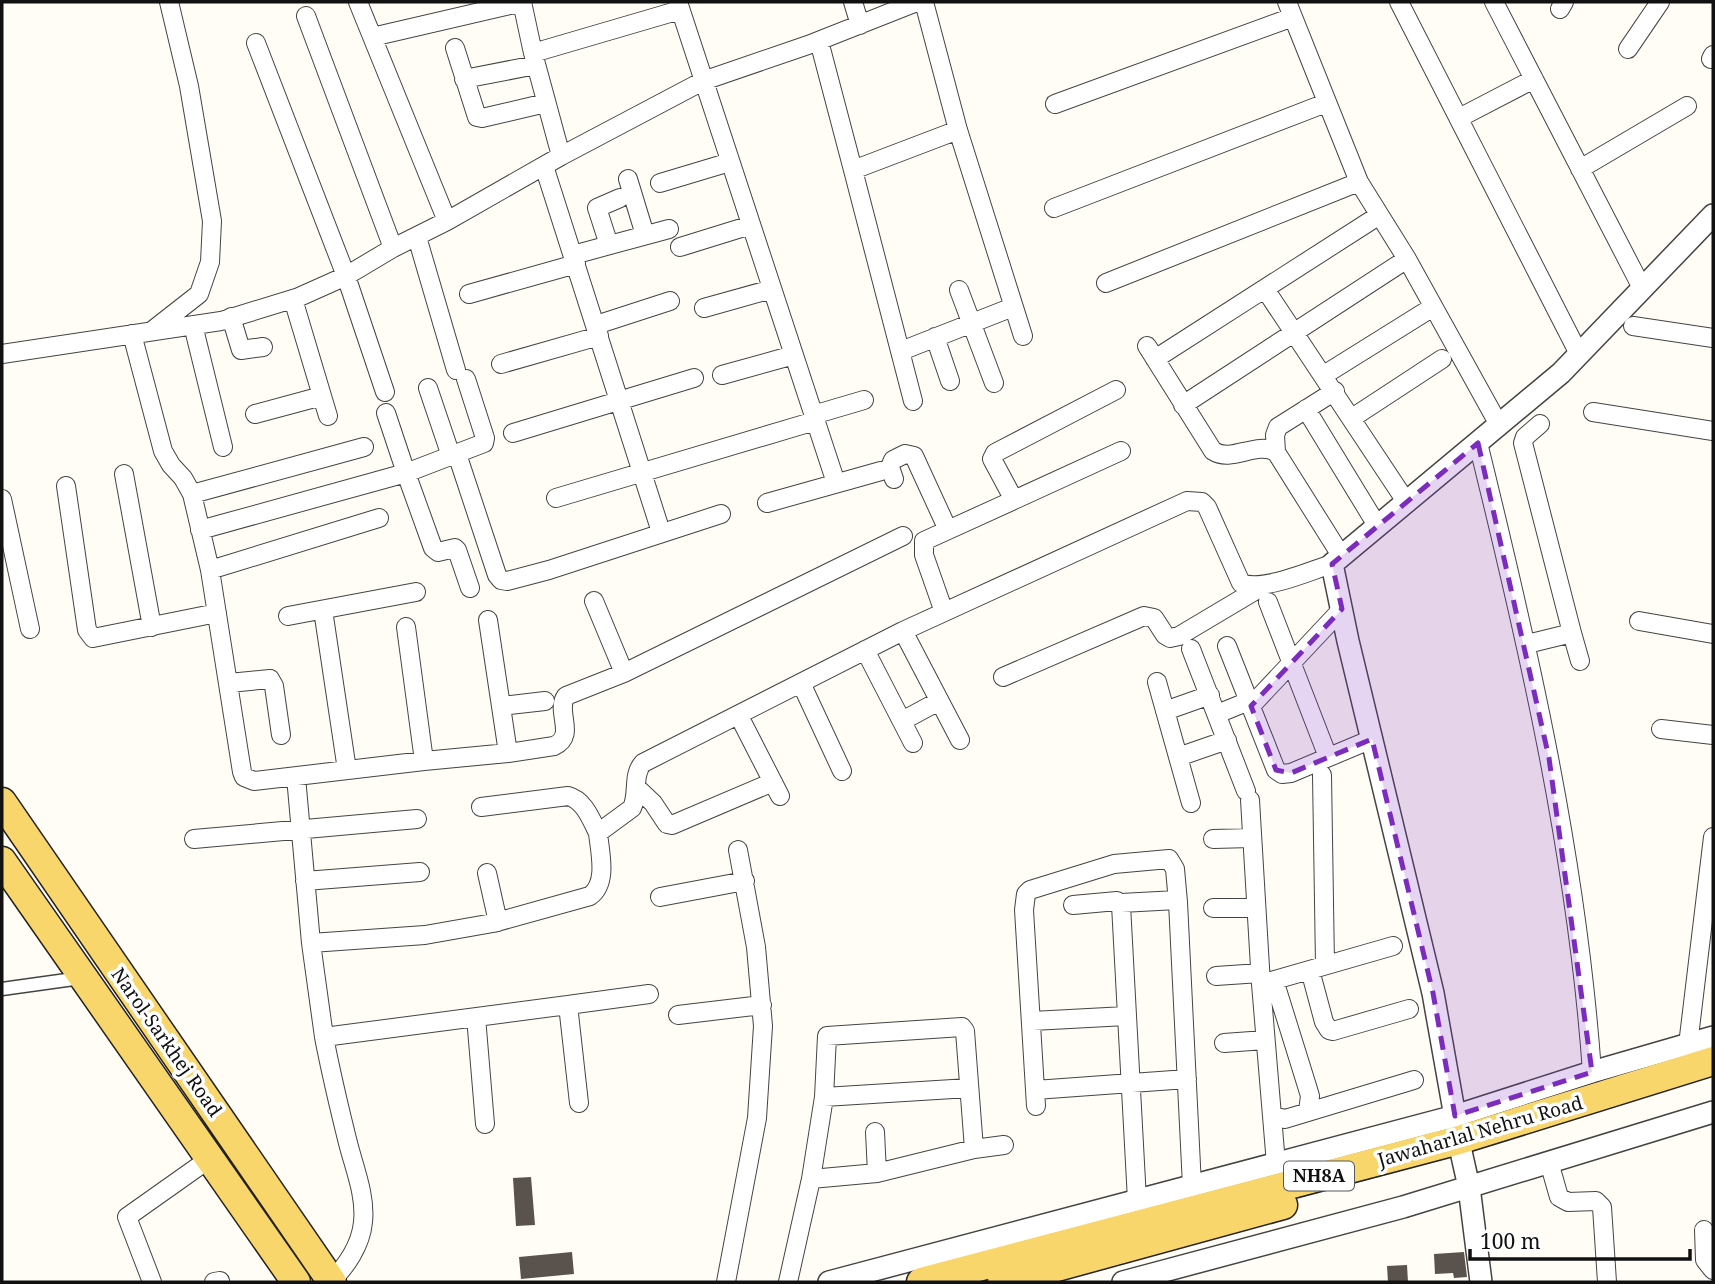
<svg xmlns="http://www.w3.org/2000/svg" width="1715" height="1284" viewBox="0 0 1715 1284" font-family="'Noto Serif',serif">
	<style>
		.building { fill: #5a524d }
		.lines { fill: none; stroke-linecap: round; stroke-linejoin: round }
		.pedestrian-casing { stroke: #444; stroke-width: 15 }
		.minor-casing { stroke: #444; stroke-width: 20 }
		.tertiary-casing { stroke: #444; stroke-width: 24 }
		.primary-casing { stroke: #222; stroke-width: 31 }
		.pedestrian { stroke: #fff; stroke-width: 12 }
		.minor { stroke: #fff; stroke-width: 18 }
		.tertiary { stroke: #fff; stroke-width: 21 }
		.primary { stroke: #f9d66b; stroke-width: 28 }
		.marked { fill: #7b2cbf; fill-opacity: 0.2; stroke: #7b2cbf; stroke-width: 5; stroke-dasharray: 14 9; stroke-linejoin: round }
		.labels { text-anchor: middle; stroke-width: 7; stroke-linejoin: round; paint-order: stroke }
		.shield { fill: #fff; stroke: #585858; stroke-width: 2 }
		.shield-label { font-size: 18px; font-weight: bold; fill: #111 }
		.street-label { font-size: 19px; fill: #111; stroke: #fff }
	</style>
	<rect width="100%" height="100%" fill="#fffdf5"/>
	<path class="building" d="M 531,1177 L 535,1225 L 516,1226 L 513,1178 Z
		M 572,1252 L 574,1274 L 521,1279 L 519,1257 Z
		M 1464,1252 L 1467,1277 L 1454,1278 L 1453,1273 L 1435,1274 L 1434,1254 Z
		M 1407,1265 L 1408,1282 L 1388,1282 L 1387,1266 Z"/>
	<g class="lines">
		<g class="pedestrian-casing">
			<path id="pedestrian" d="M 2,989 L 81,978"/>
		</g>
		<g class="minor-casing">
			<path id="minor" d="M 358,2 L 447,221
				M 522,2 L 533,53 L 561,156
				M 678,2 L 836,483
				M 853,2 L 860,25
				M 924,2 L 958,130 L 1023,336
				M 1287,2 L 1359,182 L 1407,259 L 1499,425
				M 1399,2 L 1579,354
				M 1494,2 L 1642,288
				M 1560,9 L 1564,2
				M 306,16 L 393,248
				M 372,37 L 523,2
				M 819,41 L 853,170 L 958,130
				M 256,43 L 346,276 L 385,392
				M 455,48 L 477,117 L 482,118 L 546,103
				M 1628,49 L 1660,2
				M 533,53 L 680,10
				M 1711,59 L 1713,55
				M 464,79 L 536,65
				M 1055,104 L 1293,17
				M 1459,118 L 1534,79
				M 544,166 L 661,532
				M 1580,169 L 1687,106
				M 853,170 L 913,401
				M 628,179 L 645,235
				M 660,183 L 730,162
				M 1054,208 L 1326,103
				M 417,237 L 456,370
				M 609,245 L 597,208 L 620,198
				M 680,247 L 751,225
				M 573,255 L 669,229
				M 1106,283 L 1359,182
				M 1265,289 L 1407,503
				M 959,290 L 994,383
				M 469,294 L 576,264
				M 293,299 L 328,416
				M 704,308 L 772,289
				M 231,317 L 241,350 L 263,347
				M 193,325 L 223,447
				M 596,325 L 670,301
				M 1633,326 L 1713,338
				M 153,330 L 199,294 L 210,262 L 212,221 L 189,86 L 169,2
				M 132,334 L 163,451 L 171,465 L 183,478 L 192,494 L 210,570 L 242,772 L 244,777 L 254,781 L 424,761 L 508,753 L 554,746 C 577,736 555,711 566,696 L 624,673 L 903,536
				M 935,337 L 950,381
				M 1147,346 L 1213,451 C 1232,463 1256,441 1276,452 L 1342,557
				M 901,351 L 1013,307
				M 2,354 L 221,321 L 299,297 L 346,276 L 393,248 L 447,221 L 561,156 L 703,81 L 808,45 L 917,2
				M 1155,359 L 1378,216
				M 501,364 L 599,336
				M 722,375 L 794,355
				M 1324,375 L 1433,307
				M 466,379 L 485,438 L 484,443 L 406,473 L 433,548 L 438,552 L 455,548 L 457,550 L 470,588
				M 428,388 L 451,456
				M 1183,405 L 1407,259
				M 1306,409 L 1378,527
				M 1593,412 L 1713,431
				M 255,414 L 322,396
				M 813,415 L 864,400
				M 1352,418 L 1442,359
				M 513,433 L 694,378
				M 1478,443 C 1529,650 1577,859 1592,1072
				M 1276,452 L 1275,435 L 1278,427 L 1335,391
				M 457,454 L 497,575 L 501,580 L 507,581 L 549,570 L 721,514
				M 124,474 L 152,627
				M 894,479 L 890,467 L 893,460 L 905,454 L 914,456 L 948,530
				M 66,486 L 87,630 L 93,638 L 217,613
				M 192,494 L 364,447
				M 556,498 L 815,421
				M 2,499 L 30,629
				M 1014,500 L 1121,451
				M 767,503 L 881,471
				M 200,530 L 406,473 L 386,413
				M 210,570 L 379,518
				M 594,601 L 624,673
				M 1268,602 L 1328,757
				M 323,610 L 347,770
				M 944,612 L 924,555 L 924,541 L 1014,500 L 992,459 L 995,453 L 1116,390
				M 288,616 L 416,592
				M 488,620 L 508,753
				M 1639,621 L 1713,634
				M 406,627 L 424,761
				M 903,631 L 960,740
				M 1572,633 L 1580,661
				M 1527,644 L 1572,633 L 1523,443 L 1525,437 L 1540,424
				M 1227,646 L 1276,770 L 1282,774 L 1291,773 L 1372,739
				M 1191,649 L 1246,791
				M 865,650 L 913,743
				M 1003,677 L 1144,616 L 1154,618 L 1165,635 L 1170,638 L 1179,636 L 1263,586
				M 1157,682 L 1191,803
				M 229,683 L 270,679 L 274,686 L 281,735
				M 801,683 L 842,771
				M 501,706 L 545,701
				M 1251,706 L 1342,609
				M 1165,711 L 1210,695
				M 1217,714 L 1249,701
				M 739,716 L 780,796
				M 902,721 L 939,701
				M 1661,729 L 1713,735
				M 1178,757 L 1227,740
				M 1322,775 L 1325,965
				M 296,777 L 311,943 L 425,935 L 493,923 L 590,896 C 608,883 600,853 598,833 L 632,808 C 639,793 632,775 643,763 L 903,631 L 1187,501 L 1202,502 L 1207,507 L 1241,583 C 1263,592 1309,571 1332,564
				M 636,787 L 653,803 L 667,824 L 672,825 L 773,782
				M 1250,800 L 1261,984 L 1276,1164
				M 481,807 L 568,796 C 584,800 591,819 598,833
				M 194,839 L 417,819
				M 1213,839 L 1252,838
				M 487,873 L 498,922
				M 305,881 L 420,872
				M 660,897 L 745,881
				M 1121,903 L 1177,900
				M 1073,905 L 1117,901 L 1121,905 L 1137,1200
				M 1213,908 L 1256,908
				M 311,943 L 324,1037
				M 1310,970 L 1324,1022 L 1329,1030 L 1333,1031 L 1409,1009
				M 1216,976 L 1260,973
				M 1274,980 L 1307,1086 L 1310,1096 L 1308,1111
				M 1261,984 L 1393,946
				M 568,1005 L 649,994
				M 678,1015 L 762,1005
				M 476,1017 L 485,1124
				M 1032,1021 L 1126,1016
				M 1224,1043 L 1265,1040
				M 1688,1045 L 1713,837
				M 1035,1090 L 1187,1079
				M 824,1097 L 969,1088
				M 1036,1106 L 1024,910 L 1026,894 L 1030,890 L 1114,864 L 1169,859 L 1175,869 L 1178,902 L 1192,1186
				M 1272,1116 L 1285,1119 L 1414,1080
				M 875,1132 L 877,1173
				M 974,1149 L 1004,1145
				M 1549,1162 L 1559,1197 L 1568,1202 L 1596,1201 L 1602,1207 L 1607,1282
				M 1704,1230 L 1705,1260 L 1713,1270
				M 152,1282 L 127,1217 L 209,1159
				M 214,1282 L 220,1281
				M 330,1282 C 346,1267 361,1245 363,1222 C 366,1196 354,1167 348,1143 C 339,1107 331,1073 324,1037 L 568,1005 L 579,1103
				M 726,1282 L 757,1118 L 763,1026 L 756,947 L 738,850
				M 788,1282 L 811,1179 L 877,1173 L 974,1149 L 965,1031 L 962,1027 L 827,1036 L 824,1097 L 811,1179"/>
		</g>
		<g class="tertiary-casing">
			<path id="tertiary" d="M 829,1282 L 1455,1116 L 1592,1072 L 1713,1037
				M 1123,1282 L 1403,1207 L 1713,1112
				M 1481,1282 L 1469,1187 L 1462,1156 L 1433,993 L 1348,641 L 1332,564 L 1561,373 L 1713,215"/>
		</g>
		<g class="primary-casing">
			<path id="primary" d="M 2,802 L 332,1282
				M 2,861 L 296,1282
				M 921,1282 L 1459,1140 L 1713,1061
				M 1002,1282 L 1283,1205"/>
		</g>
		<use href="#pedestrian" class="pedestrian"/>
		<use href="#minor" class="minor"/>
		<use href="#tertiary" class="tertiary"/>
		<use href="#primary" class="primary"/>
	</g>
	<path class="marked" d="M 1478,443 L 1549,758 L 1592,1072 L 1455,1116 L 1433,993 L 1372,739 L 1291,773 L 1276,770 L 1251,706 L 1342,609 L 1332,564 Z"/>
	<g class="labels">
		<rect class="shield" x="1284" y="1161.5" width="70" height="29" rx="5"/>
		<g class="shield-label">
			<text x="1319" y="1182">NH8A</text>
		</g>
		<g class="street-label">
			<text transform="translate(167 1042) rotate(55)" y="7">Narol-Sarkhej Road</text>
			<text transform="translate(1480 1131) rotate(-16)" y="7">Jawaharlal Nehru Road</text>
		</g>
	</g>
	<rect width="1715" height="1284" fill="none" stroke="#111111" stroke-width="7"/>
	<path d="M1470 1249v10h220v-10" fill="none" stroke="#111111" stroke-width="3.5"/>
	<text x="1480" y="1249" font-size="21" fill="#111111" stroke="#ffffff" stroke-width="5" paint-order="stroke">100 m</text>
</svg>
